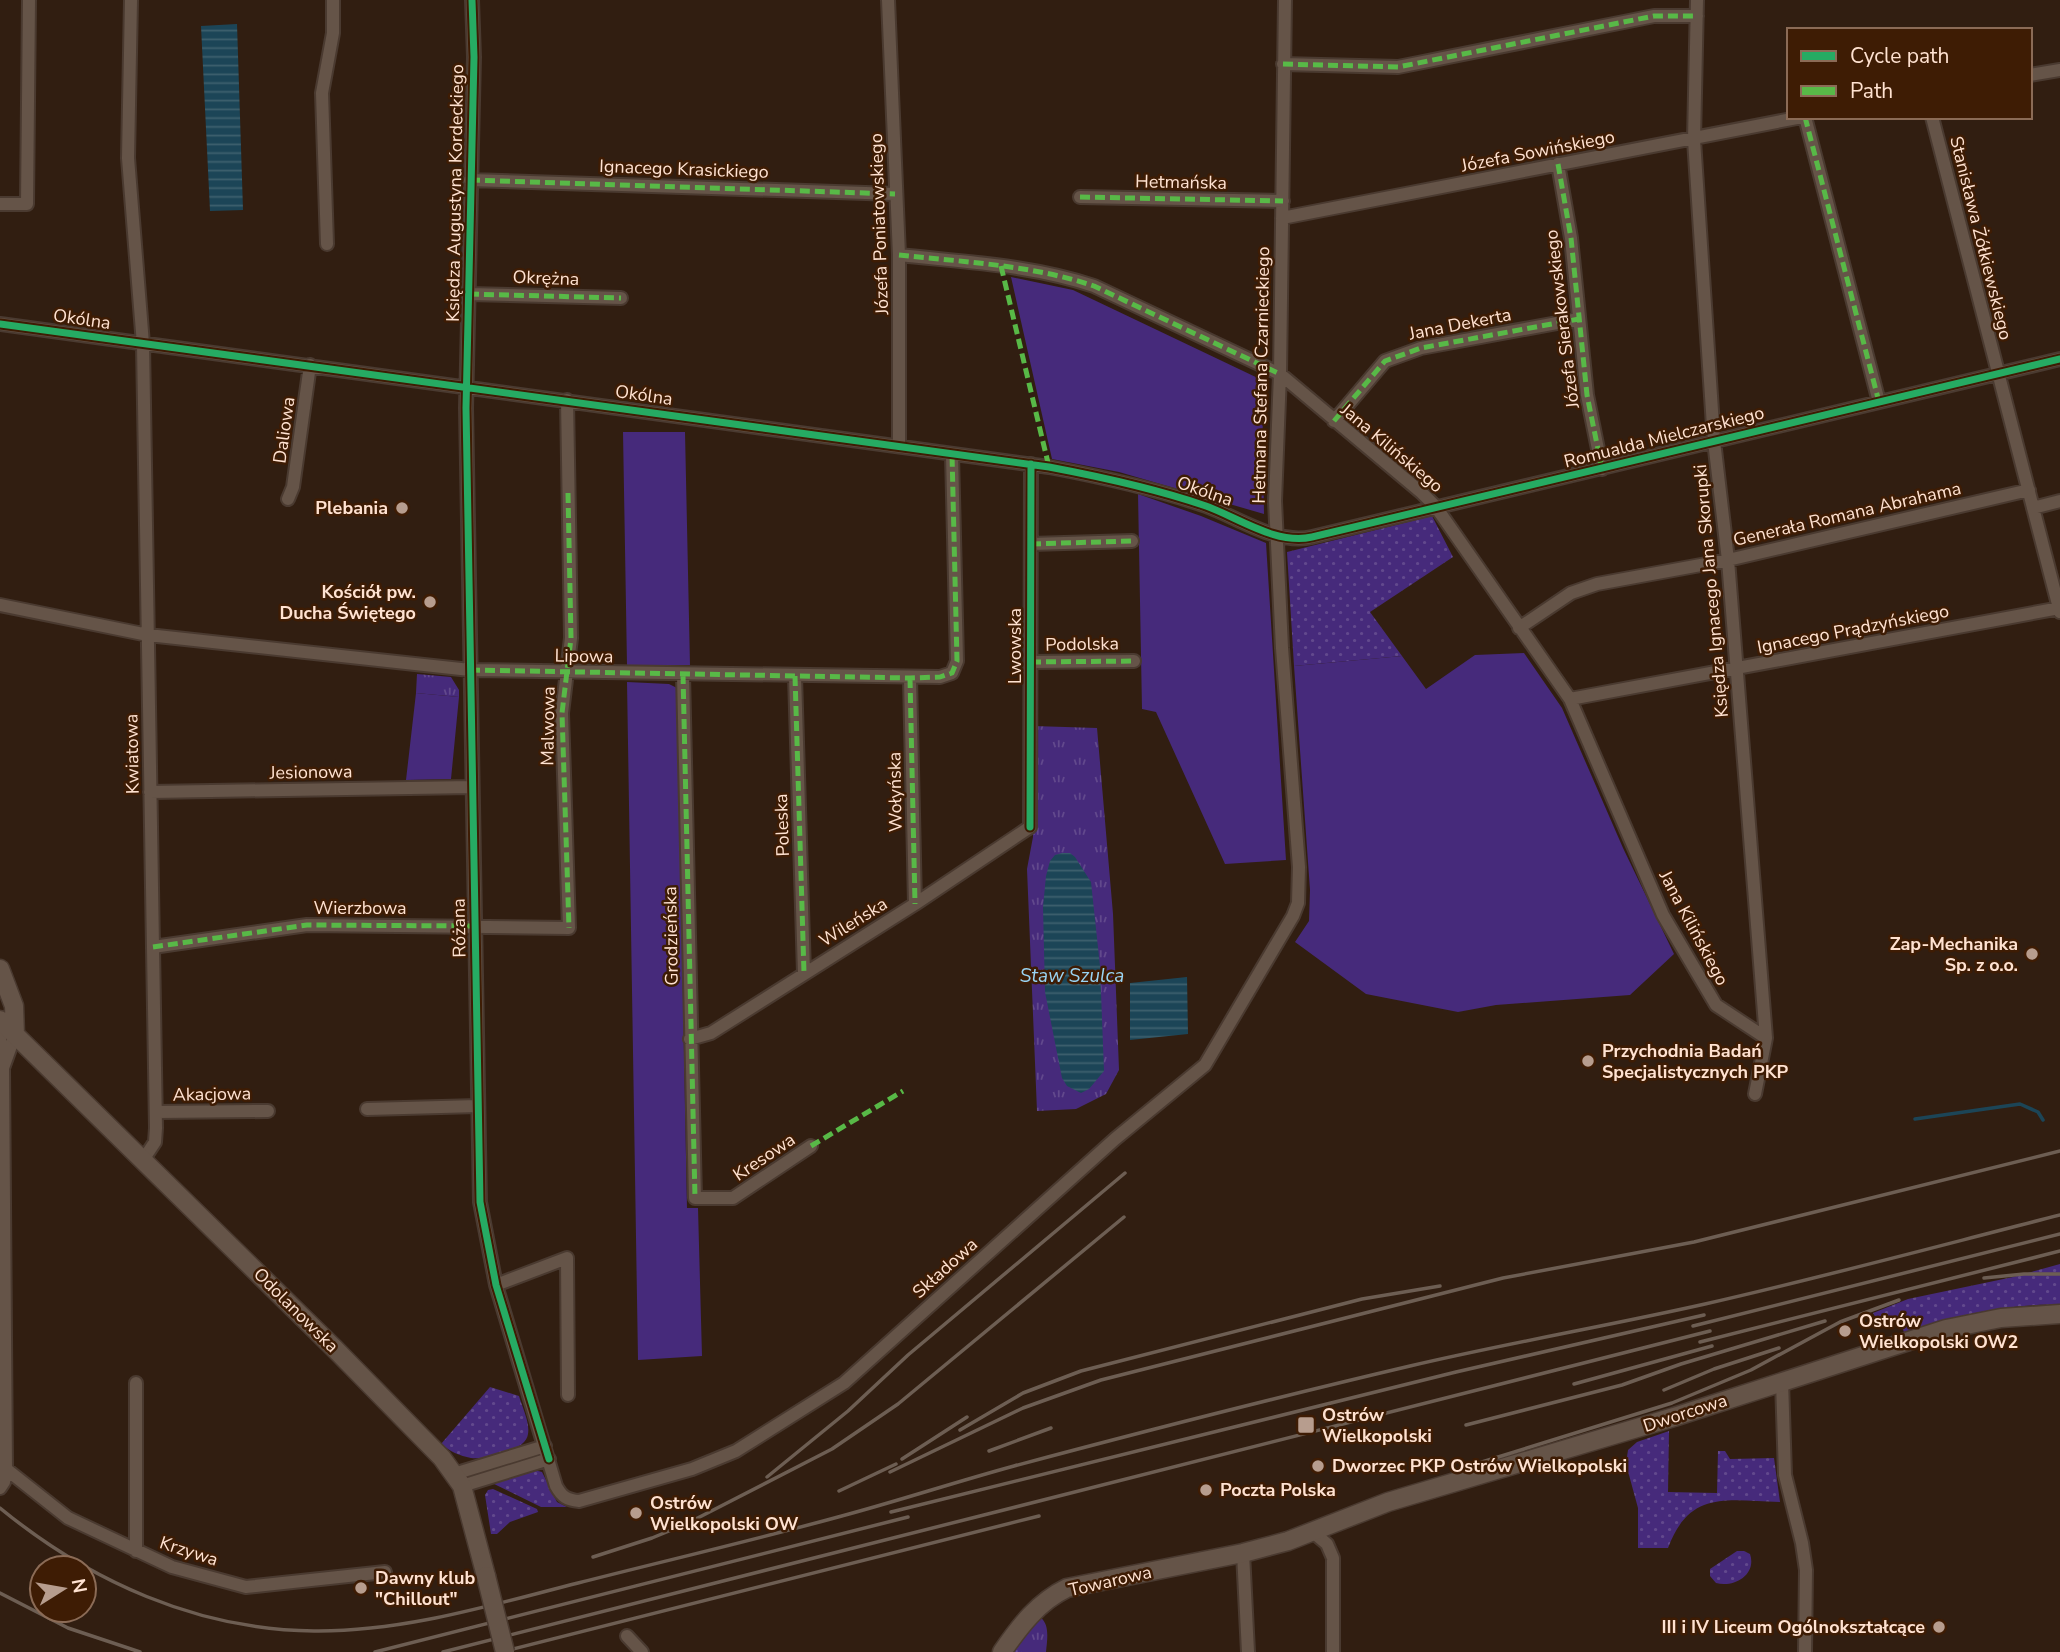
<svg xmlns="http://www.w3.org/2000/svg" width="2060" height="1652" viewBox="0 0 2060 1652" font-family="'Nunito Sans',sans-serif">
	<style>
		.grass { fill: url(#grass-dots) }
		.park { fill: url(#park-tufts) }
		.garden { fill: #462a7b }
		.water { fill: url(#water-rules) }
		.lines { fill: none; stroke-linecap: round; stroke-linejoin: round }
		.stream { stroke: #1c4557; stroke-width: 3.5 }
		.street-casing { stroke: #4a3a30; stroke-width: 16 }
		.secondary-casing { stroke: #4a3a30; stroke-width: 21 }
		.street { stroke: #655448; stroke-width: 12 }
		.secondary { stroke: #655448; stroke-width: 18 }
		.rail { stroke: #6d5e53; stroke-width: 3.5 }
		.secondary-bridge-casing { stroke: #4a3a30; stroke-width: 21; stroke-linecap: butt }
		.secondary-bridge { stroke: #655448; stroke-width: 18 }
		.quiet { stroke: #58b947; stroke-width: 5; stroke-dasharray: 10 5; stroke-linecap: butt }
		.cycleway-casing { stroke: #3e1c04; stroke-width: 11 }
		.cycleway { stroke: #26ab63; stroke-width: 7 }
		.poi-dot { fill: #b79d8e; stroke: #3e1c04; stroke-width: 2.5 }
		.labels { text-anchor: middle; stroke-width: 5; stroke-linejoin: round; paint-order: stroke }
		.street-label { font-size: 18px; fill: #ffe2d1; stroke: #3e1c04 }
		.poi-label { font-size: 18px; font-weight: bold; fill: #ffe2d1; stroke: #3e1c04; text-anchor: start }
		.water-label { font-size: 19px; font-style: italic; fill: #99d4f3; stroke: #3e1c04 }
	</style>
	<defs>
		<pattern id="grass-dots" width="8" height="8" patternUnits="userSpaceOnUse" patternTransform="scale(1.75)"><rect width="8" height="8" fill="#462a7b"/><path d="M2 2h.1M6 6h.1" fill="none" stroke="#62498d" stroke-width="1.8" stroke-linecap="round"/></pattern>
		<pattern id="park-tufts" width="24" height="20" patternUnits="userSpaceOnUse" patternTransform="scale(1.75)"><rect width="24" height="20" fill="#462a7b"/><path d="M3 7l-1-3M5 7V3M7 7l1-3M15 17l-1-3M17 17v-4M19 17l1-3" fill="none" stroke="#62498d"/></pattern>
		<pattern id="water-rules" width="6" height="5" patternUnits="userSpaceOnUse" patternTransform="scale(1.75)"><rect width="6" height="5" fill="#1c4557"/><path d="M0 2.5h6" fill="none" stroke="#3e606e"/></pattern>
	</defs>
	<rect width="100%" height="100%" fill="#311e11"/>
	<path class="grass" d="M 1432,516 L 1453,557 L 1370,612 L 1402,656 L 1294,666 L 1287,552 Z
		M 2060,1264 L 2060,1305 C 2007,1303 1954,1316 1904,1332 L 1901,1325 L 1879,1323 L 1873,1313 L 1908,1299 L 2013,1277 Z
		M 490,1387 L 519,1396 C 522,1407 530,1422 528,1434 C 526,1451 486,1460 471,1458 C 460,1456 449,1451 441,1444 Z
		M 1669,1431 L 1668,1492 L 1717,1493 L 1718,1451 L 1725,1451 L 1730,1459 L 1774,1458 L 1780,1502 C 1728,1501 1690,1489 1668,1548 L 1638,1548 L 1638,1508 L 1626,1464 L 1628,1450 L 1637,1442 Z
		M 530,1469 L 542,1472 L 557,1502 L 567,1507 L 541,1507 L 488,1481 Z
		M 493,1489 L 537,1509 L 538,1512 L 510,1522 L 497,1534 L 491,1534 L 485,1495 L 488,1490 Z
		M 1737,1551 L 1744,1551 L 1750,1554 C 1757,1575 1734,1588 1716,1583 L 1710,1576 L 1710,1569 Z"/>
	<path class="park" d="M 417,674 L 451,677 L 459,690 L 459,697 L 416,693 Z
		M 1033,726 L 1097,728 L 1113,914 L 1119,1070 L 1106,1094 L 1076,1109 L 1037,1111 L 1027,869 L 1033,837 Z
		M 1041,1618 C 1050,1625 1047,1641 1046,1652 L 1013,1652 L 1034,1623 Z"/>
	<path class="garden" d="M 1011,277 L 1073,290 L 1262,380 L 1264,514 L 1119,472 L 1052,459 Z
		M 623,432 L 685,432 L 690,665 L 627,665 Z
		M 1138,494 L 1201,516 L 1266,543 L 1286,860 L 1225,864 L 1156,712 L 1142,709 Z
		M 1524,653 L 1562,708 L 1623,848 L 1674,954 L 1630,995 L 1496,1005 L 1458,1012 L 1366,994 L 1295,942 L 1309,921 L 1310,890 L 1294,666 L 1402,656 L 1426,689 L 1475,655 Z
		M 627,682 L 669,684 L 677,688 L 687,1208 L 698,1208 L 702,1356 L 638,1360 Z
		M 416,693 L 459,697 L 451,779 L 406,780 Z"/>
	<path class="water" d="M 237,24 L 243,210 L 210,211 L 201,26 Z
		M 1062,853 L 1070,853 L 1075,857 L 1091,882 L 1100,966 L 1104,1071 L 1089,1089 L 1081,1093 L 1067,1086 L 1062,1078 L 1045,992 L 1043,907 L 1046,876 L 1050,861 L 1055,855 Z
		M 1187,977 L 1188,1034 L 1130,1040 L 1130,983 Z"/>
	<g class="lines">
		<path class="stream" d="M 1915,1119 L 2020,1104 L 2038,1112 L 2043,1120"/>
		<g class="street-casing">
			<path id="street" d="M 131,0 L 128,158 L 143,344 L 156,1128 L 155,1142 L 143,1160
				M 472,0 L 474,57 L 466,408 L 480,1202 L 496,1285 L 556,1486 C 562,1497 567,1500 579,1501 L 692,1469 L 736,1451 L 844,1383 L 1115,1139 L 1205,1065 L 1293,916 L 1298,903 L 1299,867 L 1282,648 L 1275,501 L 1280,374 L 1285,0
				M 888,0 L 899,255 L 899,446
				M 1697,0 L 1694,140 L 1714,441 L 1728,560 L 1766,1038 L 1755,1094
				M 1283,64 L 1398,67 L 1654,16 L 1697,16
				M 2030,75 L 2060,70
				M 1805,117 L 1879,402
				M 1932,117 L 2060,612
				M 1558,164 L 1571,238 L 1587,395 L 1602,469
				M 470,180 L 895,194
				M 1080,197 L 1283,201
				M 0,204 L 27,204 L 29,0
				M 1282,218 L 1802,117
				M 327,244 L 322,93 L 333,33 L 333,0
				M 899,255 C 964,262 1032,265 1094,286 L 1280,374 L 1422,493 L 1436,507 L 1570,699 L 1663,915 L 1716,1005 L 1766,1038
				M 469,294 L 621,298
				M 0,324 L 1049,467 C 1102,477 1154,488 1206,506 C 1239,518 1276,545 1312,537 L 2060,359
				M 1334,421 L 1385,361 L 1421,348 L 1579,319
				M 288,499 L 293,487 L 310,365
				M 2033,508 L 2060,501
				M 1031,544 L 1132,541
				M 0,605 L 148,635 L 470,670 L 940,677 L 952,673 L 957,661 L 952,454
				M 1519,628 L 1571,593 L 1597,584 L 1728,560 L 2029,490
				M 1031,662 L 1134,661
				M 683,674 L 695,1198 L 733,1198 L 811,1146
				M 795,676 L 804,973
				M 910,678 L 915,904
				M 1570,699 L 2060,608
				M 150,792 L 472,787
				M 153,947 L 307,925 L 569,928 L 562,713 L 571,638 L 567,400
				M 0,1036 L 3,1068 L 6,1469 L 4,1482 L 0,1488
				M 690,1039 L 711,1033 L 915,904 L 1030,827 L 1031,464
				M 3,1068 L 15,1035
				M 367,1109 L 478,1106
				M 156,1112 L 268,1111
				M 496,1285 L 567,1258 L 568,1395
				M 1782,1381 L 1785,1475 L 1802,1543 L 1806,1570 L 1805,1652
				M 136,1383 L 136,1551
				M 6,1469 L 68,1518 L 172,1567 L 246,1587 L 385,1572
				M 454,1474 L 545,1446
				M 462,1486 L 549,1459
				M 1314,1533 L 1327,1544 L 1333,1558 L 1333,1652
				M 1243,1553 L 1248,1652
				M 627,1636 L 642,1652"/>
		</g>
		<g class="secondary-casing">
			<path id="secondary" d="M 0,969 L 14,1006 L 15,1035
				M 0,1020 L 335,1349 L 442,1458 L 462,1486 L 486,1576
				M 1002,1652 C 1020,1626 1038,1602 1067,1588 L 1243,1553 L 1288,1541 L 1388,1502 L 1674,1417 L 1946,1329 L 2001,1318 L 2060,1314"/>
		</g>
		<use href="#street" class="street"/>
		<use href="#secondary" class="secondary"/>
		<path class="rail" d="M 1984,1278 L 2024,1274 L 2060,1274
			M 1693,1326 L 2060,1234
			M 1700,1342 L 2060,1251
			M 1574,1384 L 1712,1346
			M 1664,1390 L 1714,1369 L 1779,1348
			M 1466,1425 L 1622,1385 L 1681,1364 L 1825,1321
			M 960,1430 L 1023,1393 L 1081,1371 L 1362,1299 L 1440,1286
			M 989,1451 L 1051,1428
			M 902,1459 L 967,1417
			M 1469,1466 L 1672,1403 L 1751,1370 L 1840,1322 L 1899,1300
			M 890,1472 L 1023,1408 L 1101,1380 L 1503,1278 L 1694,1242 L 2060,1151
			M 767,1477 L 848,1411 L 908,1355 L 1125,1173
			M 839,1491 L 896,1464
			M 0,1508 C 89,1581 197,1630 314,1631 C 404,1632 491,1605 578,1583 C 668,1560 759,1539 849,1514 C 904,1499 959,1481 1014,1466 C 1145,1431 1278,1397 1410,1366 C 1508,1343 1607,1326 1705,1304 C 1824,1277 1942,1245 2060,1215
			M 891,1512 L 1456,1372 L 1704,1315
			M 593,1557 L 652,1538 L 686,1524 L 832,1449 L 898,1404 L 1124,1217
			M 0,1593 L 68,1628 L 140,1652
			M 375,1652 L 908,1517
			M 443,1652 L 1710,1331
			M 501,1652 L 1039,1516"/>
		<g class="secondary-bridge-casing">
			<path id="secondary-bridge" d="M 486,1576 L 505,1652"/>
		</g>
		<use href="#secondary-bridge" class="secondary-bridge"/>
		<path class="quiet" d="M 1283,64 L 1398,67 L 1654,16 L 1697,16
			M 1805,117 L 1879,402
			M 1558,164 L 1571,238 L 1587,395 L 1602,469
			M 470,180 L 895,194
			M 1080,197 L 1283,201
			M 899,255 C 964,262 1032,265 1094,286 L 1280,374
			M 1001,266 L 1049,467
			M 469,294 L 621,298
			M 1334,421 L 1385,361 L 1421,348 L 1579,319
			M 568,493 L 571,638 L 562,713 L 569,928
			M 1031,544 L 1132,541
			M 1031,662 L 1134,661
			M 470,670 L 910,678 L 940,677 L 952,673 L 957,661 L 952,454
			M 683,674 L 695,1198
			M 795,676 L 804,973
			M 910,678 L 915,904
			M 153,947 L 307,925 L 474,926
			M 811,1146 L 903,1091"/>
		<g class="cycleway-casing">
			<path id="cycleway" d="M 472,0 L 474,57 L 466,408 L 480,1202 L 496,1285 L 549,1459
				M 0,324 L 1049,467 C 1102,477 1154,488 1206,506 C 1239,518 1276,545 1312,537 L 2060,359
				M 1030,827 L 1031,464"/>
		</g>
		<use href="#cycleway" class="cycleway"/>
	</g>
	<g class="poi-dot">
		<circle cx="402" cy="508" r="7"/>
		<circle cx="430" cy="602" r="7"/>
		<circle cx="2032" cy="954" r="7"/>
		<circle cx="1588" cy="1061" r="7"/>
		<circle cx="1845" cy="1331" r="7"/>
		<rect x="1297" y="1416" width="18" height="18" rx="3.5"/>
		<circle cx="1318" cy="1466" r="7"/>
		<circle cx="1206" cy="1490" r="7"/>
		<circle cx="636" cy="1513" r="7"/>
		<circle cx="361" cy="1588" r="7"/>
		<circle cx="1939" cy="1627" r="7"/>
	</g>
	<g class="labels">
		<g class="street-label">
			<text transform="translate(1538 151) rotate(-11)" y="6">Józefa Sowińskiego</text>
			<text transform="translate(684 169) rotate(2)" y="6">Ignacego Krasickiego</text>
			<text transform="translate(1181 182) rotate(1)" y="6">Hetmańska</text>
			<text transform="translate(455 193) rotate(-89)" y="6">Księdza Augustyna Kordeckiego</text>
			<text transform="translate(879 224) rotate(-92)" y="6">Józefa Poniatowskiego</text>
			<text transform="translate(1981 238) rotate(76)" y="6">Stanisława Żółkiewskiego</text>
			<text transform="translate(546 278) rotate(2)" y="6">Okrężna</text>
			<text transform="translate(82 319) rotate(8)" y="6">Okólna</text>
			<text transform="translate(1562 319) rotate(-97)" y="6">Józefa Sierakowskiego</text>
			<text transform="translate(1460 324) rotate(-11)" y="6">Jana Dekerta</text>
			<text transform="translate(1261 375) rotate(-89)" y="6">Hetmana Stefana Czarnieckiego</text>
			<text transform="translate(644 395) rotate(8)" y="6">Okólna</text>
			<text transform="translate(284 430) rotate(-82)" y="6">Daliowa</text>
			<text transform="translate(1664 437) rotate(-14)" y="6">Romualda Mielczarskiego</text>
			<text transform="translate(1392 448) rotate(40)" y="6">Jana Kilińskiego</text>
			<text transform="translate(1205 491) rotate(19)" y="6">Okólna</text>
			<text transform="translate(1847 514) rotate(-13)" y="6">Generała Romana Abrahama</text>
			<text transform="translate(1711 591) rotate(-95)" y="6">Księdza Ignacego Jana Skorupki</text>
			<text transform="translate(1853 629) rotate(-11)" y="6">Ignacego Prądzyńskiego</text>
			<text transform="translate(1082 644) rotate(-1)" y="6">Podolska</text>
			<text transform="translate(1015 646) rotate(-90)" y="6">Lwowska</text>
			<text transform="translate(584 656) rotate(1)" y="6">Lipowa</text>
			<text transform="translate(548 726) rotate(-89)" y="6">Malwowa</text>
			<text transform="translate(132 754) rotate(-91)" y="6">Kwiatowa</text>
			<text transform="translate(311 772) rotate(-1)" y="6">Jesionowa</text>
			<text transform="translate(895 792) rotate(-91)" y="6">Wołyńska</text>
			<text transform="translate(782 825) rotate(-92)" y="6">Poleska</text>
			<text x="360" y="914">Wierzbowa</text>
			<text transform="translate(853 922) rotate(-32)" y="6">Wileńska</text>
			<text transform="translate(459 928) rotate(-91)" y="6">Różana</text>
			<text transform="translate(1694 928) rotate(62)" y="6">Jana Kilińskiego</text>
			<text transform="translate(671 936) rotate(-91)" y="6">Grodzieńska</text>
			<text transform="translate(212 1094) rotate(-1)" y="6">Akacjowa</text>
			<text transform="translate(764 1157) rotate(-34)" y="6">Kresowa</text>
			<text transform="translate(945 1268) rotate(-42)" y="6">Składowa</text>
			<text transform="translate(296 1310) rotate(45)" y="6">Odolanowska</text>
			<text transform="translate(1685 1413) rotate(-18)" y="6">Dworcowa</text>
			<text transform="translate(189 1551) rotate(18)" y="6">Krzywa</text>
			<text transform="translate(1110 1581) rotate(-13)" y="6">Towarowa</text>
		</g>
		<g class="poi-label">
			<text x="388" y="514" text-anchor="end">Plebania</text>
			<text x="416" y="598" text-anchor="end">Kościół pw.<tspan x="416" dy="21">Ducha Świętego</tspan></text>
			<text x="2018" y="950" text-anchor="end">Zap-Mechanika<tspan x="2018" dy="21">Sp. z o.o.</tspan></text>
			<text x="1602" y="1057">Przychodnia Badań<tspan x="1602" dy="21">Specjalistycznych PKP</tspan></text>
			<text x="1859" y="1327">Ostrów<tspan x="1859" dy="21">Wielkopolski OW2</tspan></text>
			<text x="1322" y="1421">Ostrów<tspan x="1322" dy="21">Wielkopolski</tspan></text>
			<text x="1332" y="1472">Dworzec PKP Ostrów Wielkopolski</text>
			<text x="1220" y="1496">Poczta Polska</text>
			<text x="650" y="1509">Ostrów<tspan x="650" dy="21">Wielkopolski OW</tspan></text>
			<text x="375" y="1584">Dawny klub<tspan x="375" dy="21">"Chillout"</tspan></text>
			<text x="1925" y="1633" text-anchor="end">III i IV Liceum Ogólnokształcące</text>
		</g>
		<g class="water-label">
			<text x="1072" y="982">Staw Szulca</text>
		</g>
	</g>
	<rect x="1787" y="28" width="245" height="91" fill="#3e1c04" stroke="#8b6b56" stroke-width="2"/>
	<rect x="1801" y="51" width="35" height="10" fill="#26ab63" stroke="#8b6b56" stroke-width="2"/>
	<text x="1850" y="63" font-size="21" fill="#ffe2d1">Cycle path</text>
	<rect x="1801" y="86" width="35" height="10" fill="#58b947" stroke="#8b6b56" stroke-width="2"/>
	<text x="1850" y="98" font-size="21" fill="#ffe2d1">Path</text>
	<g transform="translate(63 1589) rotate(79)"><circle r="33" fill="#3e1c04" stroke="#8b6b56" stroke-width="2"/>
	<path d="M0-5L12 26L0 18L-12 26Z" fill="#b79d8e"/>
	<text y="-10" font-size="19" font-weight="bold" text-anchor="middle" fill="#ffe2d1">N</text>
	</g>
</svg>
